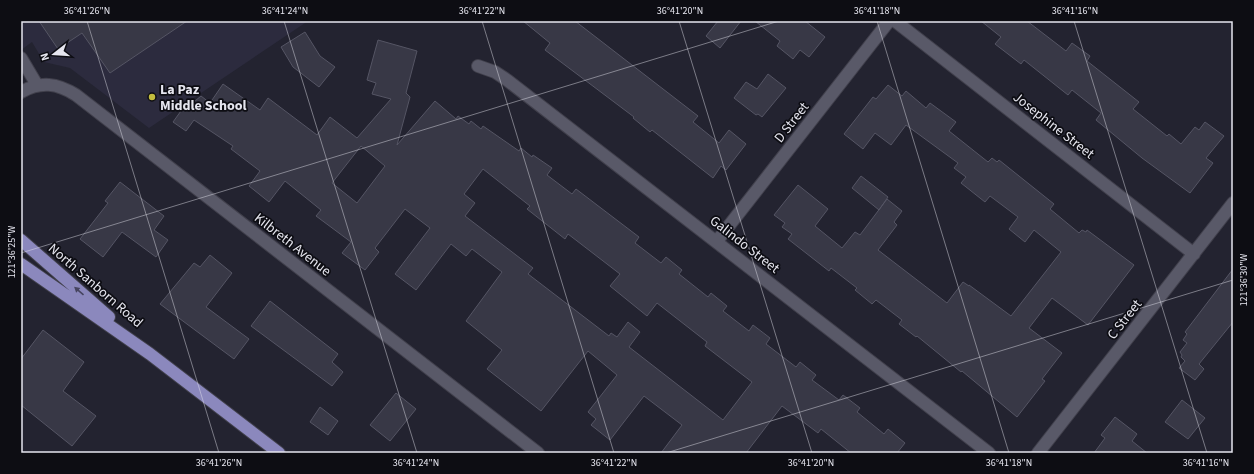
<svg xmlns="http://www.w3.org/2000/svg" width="1254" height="474" viewBox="0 0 1254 474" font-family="'Source Sans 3',sans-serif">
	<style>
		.built { fill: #2c2b3e }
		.building { fill: #383846; stroke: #555564; fill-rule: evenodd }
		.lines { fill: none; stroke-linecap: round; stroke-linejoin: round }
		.minor-casing { stroke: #41404c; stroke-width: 14 }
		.major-casing { stroke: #41404c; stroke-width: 14 }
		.minor { stroke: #595968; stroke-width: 12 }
		.major { stroke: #8b88bd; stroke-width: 12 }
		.oneway { fill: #46445f }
		.ticks { fill: none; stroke: #e6e6ef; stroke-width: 1; stroke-opacity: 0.45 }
		.poi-dot { fill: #c3bd3e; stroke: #0d0d13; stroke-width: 1.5 }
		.labels { text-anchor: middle; stroke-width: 3.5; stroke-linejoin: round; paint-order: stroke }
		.poi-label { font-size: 14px; font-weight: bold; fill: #e6e6ef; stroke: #0d0d13; text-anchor: start }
		.street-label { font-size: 14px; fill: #e6e6ef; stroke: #0d0d13 }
		.neatline { fill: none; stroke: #e6e6ef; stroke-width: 1.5 }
		.ticks-label { font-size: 10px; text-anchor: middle; fill: #e6e6ef }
	</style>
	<rect width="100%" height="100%" fill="#232330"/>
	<path class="built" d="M 21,21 L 308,21 L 149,128 L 70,68 L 44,62 L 32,42 L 21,50 Z"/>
	<path class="building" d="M 39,21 L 187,21 L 110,73 L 82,33 L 58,49 Z
		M 523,21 L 575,21 L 698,116 L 693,122 L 719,143 L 729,130 L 746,144 L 726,170 L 721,166 L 713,178 L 652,130 L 650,132 L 633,118 L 634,117 L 545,50 L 550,43 Z
		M 718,21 L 741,21 L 720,48 L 706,36 Z
		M 755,21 L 805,21 L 825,37 L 809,57 L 800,50 L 793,59 L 777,46 L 780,41 Z
		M 981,21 L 1027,21 L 1066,51 L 1072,43 L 1090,56 L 1087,61 L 1139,102 L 1133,109 L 1167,136 L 1169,134 L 1181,144 L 1195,127 L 1199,130 L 1205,122 L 1224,136 L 1206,158 L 1213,163 L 1190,193 L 1142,158 L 1096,120 L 1101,113 L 1072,90 L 1068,95 L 1024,60 L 1021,64 L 995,44 L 1001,37 Z
		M 305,32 L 320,56 L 335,67 L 319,87 L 293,67 L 281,47 Z
		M 378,40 L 417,51 L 406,93 L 410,97 L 397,145 L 435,101 L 456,119 L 458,116 L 469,124 L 471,121 L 481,129 L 483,126 L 519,151 L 521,148 L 532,157 L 533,155 L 552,168 L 547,175 L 572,194 L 576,189 L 639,237 L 635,243 L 661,263 L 666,257 L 682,270 L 679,274 L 708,297 L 711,293 L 727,306 L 723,311 L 749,331 L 753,325 L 770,338 L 766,344 L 796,367 L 800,362 L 816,375 L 812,380 L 839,400 L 843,395 L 860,408 L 857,412 L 884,434 L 888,429 L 905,443 L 897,453 L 851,453 L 821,429 L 818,433 L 782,406 L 746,453 L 661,453 L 682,425 L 644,396 L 610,440 L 591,425 L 596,419 L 588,412 L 617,375 L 588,351 L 541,411 L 487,369 L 502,350 L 466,321 L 502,272 L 472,249 L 466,256 L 451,244 L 416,290 L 395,274 L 430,228 L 405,209 L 375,248 L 379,252 L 365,270 L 342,253 L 351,242 L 316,216 L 321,210 L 285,181 L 269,202 L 249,186 L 260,171 L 231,149 L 233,146 L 194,120 L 186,131 L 173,122 L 186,104 L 189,106 L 201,96 L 210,103 L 223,84 L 260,110 L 268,98 L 317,135 L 330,117 L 357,138 L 391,99 L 372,94 L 376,83 L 367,80 ZM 361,146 L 385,166 L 357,203 L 332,183 ZM 483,169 L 530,206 L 527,209 L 565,239 L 568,234 L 620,274 L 610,286 L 647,316 L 657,303 L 707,342 L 705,346 L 752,382 L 723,420 L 629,347 L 640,332 L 628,322 L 617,337 L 611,333 L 609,336 L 528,274 L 533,268 L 465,216 L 475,203 L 464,194 Z
		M 768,74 L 786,88 L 762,117 L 758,114 L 756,115 L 734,98 L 746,82 L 757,89 Z
		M 888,85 L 902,96 L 906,91 L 926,108 L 930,103 L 956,122 L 949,131 L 988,162 L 992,158 L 997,162 L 999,160 L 1054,204 L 1050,209 L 1079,233 L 1082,230 L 1086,232 L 1087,230 L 1134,265 L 1088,325 L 1052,298 L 1029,328 L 1062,353 L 1042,379 L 1045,381 L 1017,417 L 962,371 L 961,372 L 917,336 L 916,337 L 899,324 L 902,320 L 876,300 L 872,304 L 855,290 L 857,288 L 831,268 L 829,271 L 788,239 L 792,234 L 782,227 L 785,223 L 774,215 L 798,185 L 828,209 L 815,226 L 842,248 L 855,232 L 860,235 L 887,199 L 902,211 L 894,222 L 897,225 L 878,250 L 947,303 L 963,282 L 969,286 L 969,285 L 1011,316 L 1061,252 L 1034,230 L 1025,242 L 1009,229 L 1018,217 L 990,196 L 985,202 L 961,183 L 966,177 L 954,168 L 958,163 L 906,125 L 891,145 L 875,133 L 863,149 L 844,134 L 873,97 L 876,99 Z
		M 861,176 L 888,197 L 879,210 L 852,188 Z
		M 120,182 L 164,216 L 154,230 L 168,240 L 156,257 L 122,232 L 103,257 L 80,239 L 108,203 L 105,201 Z
		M 210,255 L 232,273 L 206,307 L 249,339 L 234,359 L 160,304 L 194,263 L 200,267 Z
		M 1233,269 L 1233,322 L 1199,364 L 1204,369 L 1195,380 L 1179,368 L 1185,361 L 1181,357 L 1182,355 L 1180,352 L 1187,343 L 1183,340 L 1187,334 L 1185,332 Z
		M 270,301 L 338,354 L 332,362 L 343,372 L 332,386 L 251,326 Z
		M 43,330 L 84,362 L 63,391 L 96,416 L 72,446 L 21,405 L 21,359 Z
		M 396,393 L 416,409 L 390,441 L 370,425 Z
		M 1182,400 L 1205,418 L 1188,439 L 1165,422 Z
		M 320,407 L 338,421 L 328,435 L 310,422 Z
		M 1115,417 L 1137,434 L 1132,441 L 1147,453 L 1094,453 L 1105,438 L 1101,435 Z"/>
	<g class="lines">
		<g class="minor-casing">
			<path id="minor" d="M 895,21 L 1194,254
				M 21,58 L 37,85
				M 478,66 L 495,72 L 507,80 L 989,453
				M 21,92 C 41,81 57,83 76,95 L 538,453
				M 717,241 L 889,21
				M 1038,453 L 1233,203"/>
		</g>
		<g class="major-casing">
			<path id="major" d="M 21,240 L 109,317
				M 21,264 L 150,354 L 279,453"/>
		</g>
		<use href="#minor" class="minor"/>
		<use href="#major" class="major"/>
	</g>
	<defs><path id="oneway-solid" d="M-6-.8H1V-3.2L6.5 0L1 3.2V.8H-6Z"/></defs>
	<use class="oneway" href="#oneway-solid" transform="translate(79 291) rotate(-139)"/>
	<path class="ticks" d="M 87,21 L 219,453M 284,21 L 417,453M 482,21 L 614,453M 679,21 L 812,453M 877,21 L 1009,453M 1074,21 L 1207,453M 21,253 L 779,21M 21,451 L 22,453M 666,453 L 1233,280"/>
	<circle class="poi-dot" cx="152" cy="97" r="4"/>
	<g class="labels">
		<g class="poi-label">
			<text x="160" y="94">La Paz<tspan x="160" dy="16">Middle School</tspan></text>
		</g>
		<g class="street-label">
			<text transform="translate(791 122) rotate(-52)" y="5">D Street</text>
			<text transform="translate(1054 125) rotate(38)" y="5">Josephine Street</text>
			<text transform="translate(293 244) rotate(38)" y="5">Kilbreth Avenue</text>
			<text transform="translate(745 244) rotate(38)" y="5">Galindo Street</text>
			<text transform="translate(96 285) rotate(41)" y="5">North Sanborn Road</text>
			<text transform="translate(1124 319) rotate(-52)" y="5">C Street</text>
		</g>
	</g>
	<rect width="1254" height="474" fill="none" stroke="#0d0d13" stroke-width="44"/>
	<g transform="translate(54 54) rotate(253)" stroke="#0d0d13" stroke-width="3" paint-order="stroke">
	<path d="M0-3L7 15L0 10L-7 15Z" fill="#e6e6ef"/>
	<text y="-6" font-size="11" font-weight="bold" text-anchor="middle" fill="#e6e6ef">N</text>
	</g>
	<rect x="22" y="22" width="1210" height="430" class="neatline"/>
	<g class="ticks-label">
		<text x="87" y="14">36°41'26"N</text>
		<text x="285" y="14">36°41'24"N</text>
		<text x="482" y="14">36°41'22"N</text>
		<text x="680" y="14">36°41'20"N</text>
		<text x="877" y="14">36°41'18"N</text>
		<text x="1075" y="14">36°41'16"N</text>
		<text transform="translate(11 252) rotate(-90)" y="4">121°36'25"W</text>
		<text transform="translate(1243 280) rotate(-90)" y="4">121°36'30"W</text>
		<text x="219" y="466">36°41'26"N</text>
		<text x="416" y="466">36°41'24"N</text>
		<text x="614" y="466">36°41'22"N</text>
		<text x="811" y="466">36°41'20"N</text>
		<text x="1009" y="466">36°41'18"N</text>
		<text x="1206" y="466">36°41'16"N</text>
	</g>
</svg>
